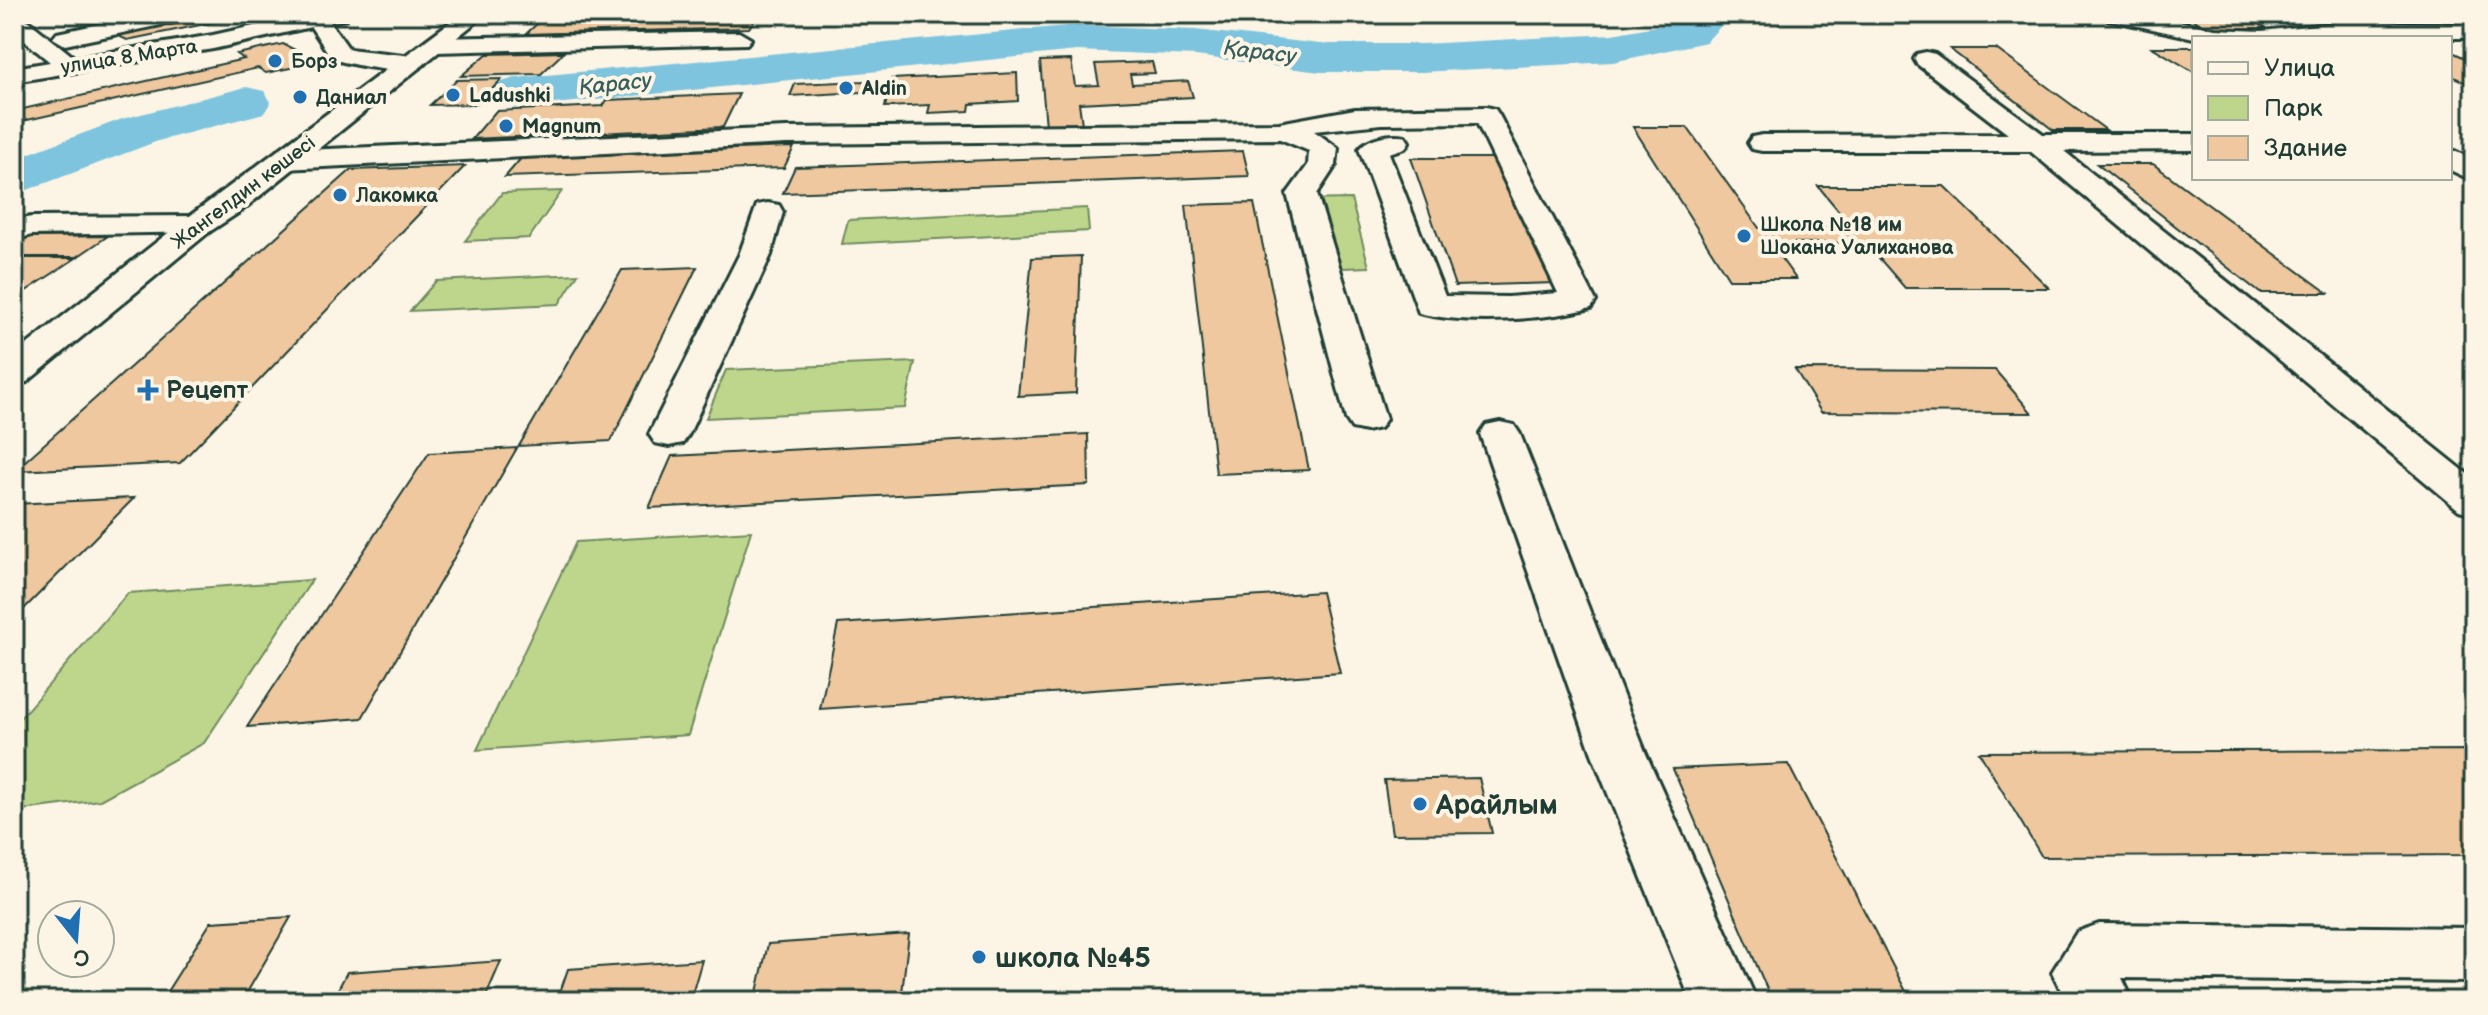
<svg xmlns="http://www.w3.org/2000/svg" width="2488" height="1015" viewBox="0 0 2488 1015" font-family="'Balsamiq Sans',sans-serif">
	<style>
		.green { fill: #bed68c; stroke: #6e8a60; stroke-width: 2 }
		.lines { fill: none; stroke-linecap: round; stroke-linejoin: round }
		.river { fill: #7ec4de; fill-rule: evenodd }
		.building { fill: #efc89f; stroke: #1f3d34; stroke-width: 2 }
		.minor-casing { stroke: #1f3d34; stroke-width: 6 }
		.major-casing { stroke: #1f3d34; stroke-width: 6 }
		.minor { fill: #fcf5e5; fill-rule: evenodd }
		.major { fill: #fcf5e5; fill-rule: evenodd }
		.poi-dot { fill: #1f6fb2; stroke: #fcf5e5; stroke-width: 3 }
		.labels { text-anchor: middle; stroke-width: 8; stroke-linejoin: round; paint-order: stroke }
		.far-street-label { font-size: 20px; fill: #1f3d34; stroke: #fcf5e5 }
		.far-poi-label { font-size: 20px; font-weight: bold; fill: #1f3d34; stroke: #fcf5e5; text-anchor: start }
		.far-water-label { font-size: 22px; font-style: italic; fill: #375f5e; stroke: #fcf5e5 }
		.poi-label { font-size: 24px; font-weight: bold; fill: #1f3d34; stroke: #fcf5e5; text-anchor: start }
		.near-poi-label { font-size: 28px; font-weight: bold; fill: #1f3d34; stroke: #fcf5e5; text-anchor: start }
	</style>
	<rect width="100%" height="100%" fill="#fcf5e5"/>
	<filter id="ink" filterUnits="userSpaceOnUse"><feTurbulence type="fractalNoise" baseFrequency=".0125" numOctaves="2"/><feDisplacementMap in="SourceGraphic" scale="16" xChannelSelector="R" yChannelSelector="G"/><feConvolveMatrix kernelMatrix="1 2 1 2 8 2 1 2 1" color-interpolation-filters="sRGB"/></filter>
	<g filter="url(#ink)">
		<path class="green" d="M 562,191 L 529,238 L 465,241 L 502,193 Z
			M 1351,199 L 1369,267 L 1315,269 L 1301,200 Z
			M 1087,208 L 1089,231 L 842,244 L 848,220 Z
			M 578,274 L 559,304 L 410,311 L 436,281 Z
			M 915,362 L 905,408 L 706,418 L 726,370 Z
			M 751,531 L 688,735 L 477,750 L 576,542 Z
			M 312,580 L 204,743 L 100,800 L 14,811 L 14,725 L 128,593 Z"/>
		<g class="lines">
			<path class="river" d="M 1686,14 L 1732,14 L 1706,42 L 1613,62 L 1421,72 L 1320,72 L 1196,56 L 1077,51 L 515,108 L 498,103 L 490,93 L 498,83 L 515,78 L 1077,25 L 1196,30 L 1320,44 L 1421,44 L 1613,34 L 1676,22 Z
				M 246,87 L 264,91 L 271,102 L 264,113 L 158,141 L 14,195 L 14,159 L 122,119 Z"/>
		</g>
		<path class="building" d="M 207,14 L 254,14 L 127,40 L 112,33 Z
			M 767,14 L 918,14 L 764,17 Z
			M 2184,14 L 2240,14 L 2267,28 L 2208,28 Z
			M 2325,14 L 2378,14 L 2396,22 L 2343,22 Z
			M 758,15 L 749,28 L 526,34 L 541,20 Z
			M 283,44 L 319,62 L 266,73 L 258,68 L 14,123 L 14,111 L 244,59 L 237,54 Z
			M 2152,47 L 2194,47 L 2194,72 Z
			M 1950,49 L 1996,49 L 2106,130 L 2053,130 Z
			M 2450,51 L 2474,62 L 2474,87 L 2450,75 Z
			M 564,52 L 541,74 L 461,76 L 487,54 Z
			M 1071,60 L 1075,86 L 1099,85 L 1095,64 L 1152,62 L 1155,73 L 1130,74 L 1132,84 L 1188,81 L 1193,97 L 1079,103 L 1082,124 L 1046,126 L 1040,61 Z
			M 1017,73 L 1018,101 L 970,104 L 969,111 L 928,113 L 930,105 L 885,107 L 891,79 Z
			M 502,79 L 477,104 L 430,105 L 457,80 Z
			M 865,81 L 862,92 L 790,96 L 795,84 Z
			M 739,94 L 723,127 L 472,139 L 496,111 L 603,106 L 607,100 Z
			M 1633,127 L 1687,127 L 1759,228 L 1853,228 L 1818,186 L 1944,186 L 2049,288 L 1905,288 L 1866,243 L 1770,243 L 1796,279 L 1729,279 Z
			M 794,147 L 784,168 L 505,177 L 523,156 Z
			M 1243,151 L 1249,176 L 783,193 L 795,167 Z
			M 1411,158 L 1498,158 L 1555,283 L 1455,286 Z
			M 2097,164 L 2153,164 L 2328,293 L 2260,293 Z
			M 465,166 L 180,463 L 14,471 L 351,170 Z
			M 1254,203 L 1309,470 L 1216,474 L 1186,205 Z
			M 108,236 L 77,257 L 14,257 L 14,239 L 18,237 Z
			M 1081,256 L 1076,393 L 1018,396 L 1032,258 Z
			M 14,258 L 76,258 L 14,299 Z
			M 697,267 L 611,441 L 519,446 L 622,270 Z
			M 1795,369 L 1995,370 L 2032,413 L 1821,412 Z
			M 1088,434 L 1089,485 L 649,508 L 672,456 Z
			M 517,448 L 362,718 L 247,727 L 429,453 Z
			M 134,498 L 14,619 L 14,504 Z
			M 1321,592 L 1340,673 L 820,709 L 838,624 Z
			M 2474,750 L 2474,855 L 2042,857 L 1979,752 Z
			M 1788,764 L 1911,1001 L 1772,1001 L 1673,769 Z
			M 1479,778 L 1492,833 L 1392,834 L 1384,780 Z
			M 291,917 L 242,1001 L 161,1001 L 211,922 Z
			M 909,934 L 901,1001 L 755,1001 L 768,944 Z
			M 702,960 L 690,1001 L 557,1001 L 568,969 Z
			M 501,961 L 484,1001 L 332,1001 L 347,972 Z"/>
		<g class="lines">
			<g class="minor-casing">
				<path id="minor" d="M 14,14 L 22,16 L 75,58 L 213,35 L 308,14 L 349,14 L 346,19 L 330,22 L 349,49 L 413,56 L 425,63 C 414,79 350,64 332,59 L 311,27 L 213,49 L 14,82 L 14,68 L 50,62 L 14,32 Z
					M 148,14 L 191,14 L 180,21 L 65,45 L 53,38 L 57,33 Z
					M 2103,14 L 2145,14 L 2215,29 L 2262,31 L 2345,22 L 2474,24 L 2474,38 L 2194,38 L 2106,19 Z
					M 739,32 L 751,39 L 747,44 L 436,52 L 424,45 L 436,38 Z
					M 1926,52 L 1935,54 L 2043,134 L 2194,134 L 2194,150 L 2064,151 L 2474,479 L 2474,514 L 2459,510 L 2030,151 L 1762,151 L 1752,149 L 1748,143 L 1752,137 L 1762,135 L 2008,134 L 1917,64 L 1914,59 L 1917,54 Z
					M 1486,107 L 1495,109 L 1499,115 L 1596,301 L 1591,308 C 1544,320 1466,325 1419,313 L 1359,149 C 1367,137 1391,133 1405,136 L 1409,142 L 1405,148 L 1389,153 L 1445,296 L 1508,297 L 1558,293 L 1477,123 L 1382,124 L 1314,131 L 1338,148 L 1336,165 L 1317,194 L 1386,419 L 1380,428 L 1366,431 L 1352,428 L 1346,419 L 1287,194 L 1308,165 L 1309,151 L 1280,139 L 786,144 L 284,169 L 274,166 L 270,160 L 274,154 L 284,151 L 786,128 L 1279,123 L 1355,109 Z
					M 2450,149 L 2474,160 L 2474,181 L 2450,170 Z
					M 768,203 L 779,205 L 783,212 L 771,255 L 689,434 L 683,443 L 669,446 L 655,443 L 649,434 L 739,255 L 757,205 Z
					M 198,216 L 209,218 L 214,225 L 209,232 L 32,235 L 14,240 L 14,220 L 32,217 Z
					M 1500,422 L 1514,425 L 1520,434 L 1646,754 L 1757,1001 L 1691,1001 L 1592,754 L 1480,434 L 1486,425 Z
					M 2099,924 L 2474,928 L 2474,982 L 2122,978 L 2133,1001 L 2066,1001 L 2052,972 L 2077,932 Z"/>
			</g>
			<g class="major-casing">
				<path id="major" d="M 461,14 L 486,14 L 241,211 L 209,232 L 27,382 L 14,385 L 14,355 L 187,218 Z
					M 2456,14 L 2474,14 L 2474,24 Z"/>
			</g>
			<use href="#minor" class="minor"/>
			<use href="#major" class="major"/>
		</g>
	</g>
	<g class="poi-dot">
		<circle cx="275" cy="61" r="8"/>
		<circle cx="846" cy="88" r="8"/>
		<circle cx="453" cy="95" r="8"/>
		<circle cx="300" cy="97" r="8"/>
		<circle cx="506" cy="126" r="8"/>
		<circle cx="340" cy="195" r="8"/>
		<circle cx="1744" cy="236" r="8"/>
		<path d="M144 378h8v8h8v8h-8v8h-8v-8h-8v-8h8z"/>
		<circle cx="1420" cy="804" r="8"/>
		<circle cx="979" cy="957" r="8"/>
	</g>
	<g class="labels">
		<g class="far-street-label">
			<text transform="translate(129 56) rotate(-9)" y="7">улица 8 Марта</text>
			<text transform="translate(243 192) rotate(-37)" y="7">Жангелдин көшесі</text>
		</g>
		<g class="far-poi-label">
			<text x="291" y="68">Борз</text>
			<text x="862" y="95">Aldin</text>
			<text x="469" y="102">Ladushki</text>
			<text x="316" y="104">Даниал</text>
			<text x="522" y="133">Magnum</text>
			<text x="356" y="202">Лакомка</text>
			<text x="1760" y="231">Школа №18 им<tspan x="1760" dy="23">Шокана Уалиханова</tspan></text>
		</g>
		<g class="far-water-label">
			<text transform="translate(1260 51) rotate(7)" y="8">Қарасу</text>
			<text transform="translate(615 83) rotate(-6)" y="8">Қарасу</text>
		</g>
		<g class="poi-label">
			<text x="166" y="398">Рецепт</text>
		</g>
		<g class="near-poi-label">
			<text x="1436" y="814">Арайлым</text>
			<text x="995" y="967">школа №45</text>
		</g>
	</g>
	<rect width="2488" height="1015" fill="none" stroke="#fcf5e5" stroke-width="48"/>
	<rect x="24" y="24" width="2440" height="967" fill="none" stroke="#1f3d34" stroke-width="3" filter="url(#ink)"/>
	<rect x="2192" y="36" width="260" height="144" fill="#fcf5e5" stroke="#a4ab9e" stroke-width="2"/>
	<rect x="2208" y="62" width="40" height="12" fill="#fcf5e5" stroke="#a4ab9e" stroke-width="2"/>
	<text x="2264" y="76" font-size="24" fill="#1f3d34">Улица</text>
	<rect x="2208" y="96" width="40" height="24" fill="#bed68c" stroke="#a4ab9e" stroke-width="2"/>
	<text x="2264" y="116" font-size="24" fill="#1f3d34">Парк</text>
	<rect x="2208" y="136" width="40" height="24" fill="#efc89f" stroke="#a4ab9e" stroke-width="2"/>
	<text x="2264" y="156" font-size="24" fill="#1f3d34">Здание</text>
	<g transform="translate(76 939) rotate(163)"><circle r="38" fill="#fcf5e5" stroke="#a4ab9e" stroke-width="2"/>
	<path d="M0-6L14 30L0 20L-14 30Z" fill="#1f6fb2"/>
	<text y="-12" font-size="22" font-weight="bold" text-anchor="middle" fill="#1f3d34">С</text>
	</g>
</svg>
